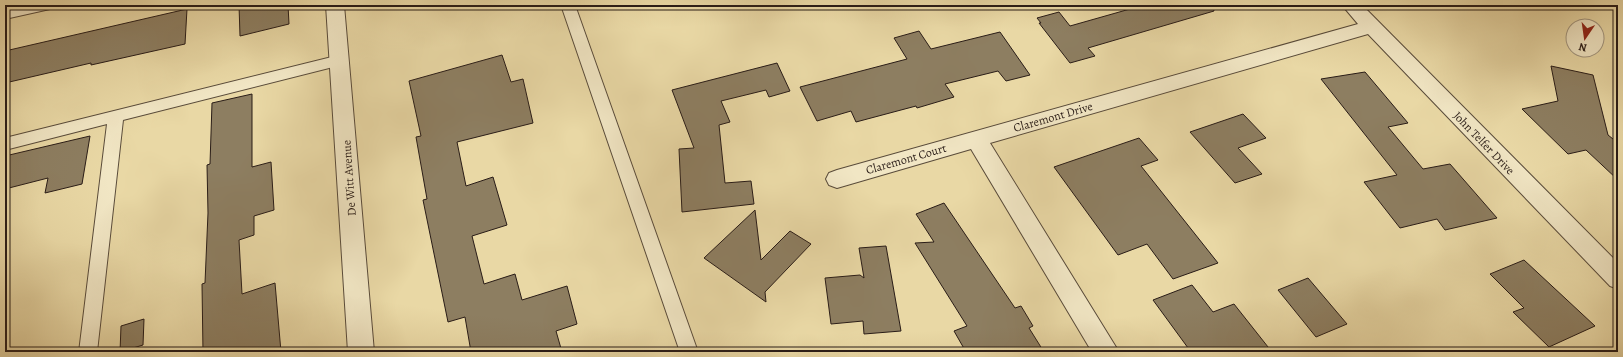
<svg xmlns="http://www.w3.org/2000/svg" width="1623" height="357" viewBox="0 0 1623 357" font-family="Alegreya,serif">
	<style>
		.building { fill: #8d7e61; stroke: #291c17 }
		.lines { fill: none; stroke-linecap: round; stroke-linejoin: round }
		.service-casing { stroke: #594b3a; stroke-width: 2 }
		.minor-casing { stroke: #594b3a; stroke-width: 2 }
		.service { fill: #f1e6c4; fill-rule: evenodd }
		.minor { fill: #f1e6c4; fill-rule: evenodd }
		.labels { text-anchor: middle; stroke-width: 3; stroke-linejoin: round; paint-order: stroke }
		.street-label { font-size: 12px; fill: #291c17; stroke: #f1e6c4 }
	</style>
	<rect width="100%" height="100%" fill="#e9d8a5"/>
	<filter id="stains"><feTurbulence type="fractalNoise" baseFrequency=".005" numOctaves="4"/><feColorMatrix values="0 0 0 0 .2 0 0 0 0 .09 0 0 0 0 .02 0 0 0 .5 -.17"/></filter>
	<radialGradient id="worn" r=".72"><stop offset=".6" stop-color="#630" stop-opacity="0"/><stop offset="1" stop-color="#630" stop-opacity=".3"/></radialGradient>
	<path class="building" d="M 239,5 L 288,5 L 289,24 L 240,36 Z
		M 1144,5 L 1213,5 L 1214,11 L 1088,48 L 1095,56 L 1070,63 L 1039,23 L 1041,23 L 1037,18 L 1059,12 L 1070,26 Z
		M 187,9 L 185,44 L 91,65 L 91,63 L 5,83 L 5,51 Z
		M 919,31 L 931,49 L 1000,32 L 1030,75 L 1006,81 L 998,71 L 945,84 L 954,97 L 917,108 L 916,106 L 856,122 L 851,111 L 817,121 L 800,87 L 907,59 L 894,38 Z
		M 502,55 L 511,82 L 523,79 L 533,123 L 457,142 L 466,186 L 493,177 L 507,225 L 472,236 L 484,284 L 515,274 L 522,300 L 567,286 L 577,324 L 556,331 L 562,352 L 471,352 L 465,317 L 448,322 L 423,200 L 427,199 L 416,137 L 421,136 L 409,81 Z
		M 777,63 L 790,91 L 769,97 L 766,90 L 721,101 L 730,122 L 719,125 L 725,183 L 751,181 L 754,204 L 682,212 L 679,149 L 694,148 L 672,90 Z
		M 1551,66 L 1593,75 L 1608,135 L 1618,143 L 1618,180 L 1586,150 L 1568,154 L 1522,109 L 1558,101 Z
		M 1365,72 L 1408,123 L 1388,127 L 1423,169 L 1450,164 L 1497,218 L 1445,230 L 1437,219 L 1400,228 L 1364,182 L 1397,175 L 1321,79 Z
		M 252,94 L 252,167 L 271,162 L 274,210 L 254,216 L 254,235 L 239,240 L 242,294 L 275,283 L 281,352 L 203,352 L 202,284 L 205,283 L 208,213 L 207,165 L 210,164 L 212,103 Z
		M 1243,114 L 1266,138 L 1238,148 L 1262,174 L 1235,183 L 1190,132 Z
		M 90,136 L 82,184 L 45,193 L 48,178 L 5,189 L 5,156 Z
		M 1139,138 L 1158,160 L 1141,166 L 1218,263 L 1173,279 L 1147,244 L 1118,255 L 1054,167 Z
		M 944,203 L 1015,308 L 1021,306 L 1033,326 L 1029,328 L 1044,352 L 966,352 L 954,331 L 967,326 L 915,243 L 934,242 L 916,214 Z
		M 755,210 L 761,260 L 790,231 L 811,244 L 765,292 L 766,302 L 704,258 Z
		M 886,246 L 901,331 L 864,334 L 863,321 L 831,324 L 825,278 L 860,275 L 864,278 L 859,248 Z
		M 1524,260 L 1595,326 L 1549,347 L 1513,312 L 1524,308 L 1490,274 Z
		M 1308,278 L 1347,324 L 1316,337 L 1278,290 Z
		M 1192,285 L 1213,312 L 1234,304 L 1272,352 L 1191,352 L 1153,300 Z
		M 144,319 L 143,345 L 120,352 L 121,326 Z"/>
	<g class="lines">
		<g class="service-casing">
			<path id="service" d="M 561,5 L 575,5 L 698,352 L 680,352 Z
				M 340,55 L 345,56 L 347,60 L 345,64 L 123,120 L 97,352 L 79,352 L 107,124 L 5,150 L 5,138 Z"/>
		</g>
		<g class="minor-casing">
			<path id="minor" d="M 13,5 L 52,5 L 50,9 L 5,19 L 5,7 Z
				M 326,5 L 344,5 L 374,352 L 348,352 Z
				M 1342,5 L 1362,5 L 1618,263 L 1618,289 L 1610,286 L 1368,34 L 990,143 L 1119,352 L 1092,352 L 971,149 L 837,188 L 829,185 L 826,179 L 829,173 L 837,170 L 1358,24 Z"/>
		</g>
		<use href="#service" class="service"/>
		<use href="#minor" class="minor"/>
	</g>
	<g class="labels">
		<g class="street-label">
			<text transform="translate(1053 117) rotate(-16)" y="4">Claremont Drive</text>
			<text transform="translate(1484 143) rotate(46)" y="4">John Telfer Drive</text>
			<text transform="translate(906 159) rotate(-16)" y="4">Claremont Court</text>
			<text transform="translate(349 178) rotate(-94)" y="4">De Witt Avenue</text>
		</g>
	</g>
	<rect width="1623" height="357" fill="none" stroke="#e9d8a5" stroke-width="20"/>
	<rect x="6" y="6" width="1611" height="345" fill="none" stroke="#291c17" stroke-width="2"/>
	<rect x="10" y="10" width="1603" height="337" fill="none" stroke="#291c17"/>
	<g transform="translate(1585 38) rotate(193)"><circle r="19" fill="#f1e6c4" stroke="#a1957f"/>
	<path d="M0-3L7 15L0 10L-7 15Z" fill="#8f2418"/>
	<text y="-6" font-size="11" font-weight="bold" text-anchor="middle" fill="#291c17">N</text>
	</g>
	<rect width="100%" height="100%" filter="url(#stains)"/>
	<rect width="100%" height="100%" fill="url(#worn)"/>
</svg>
